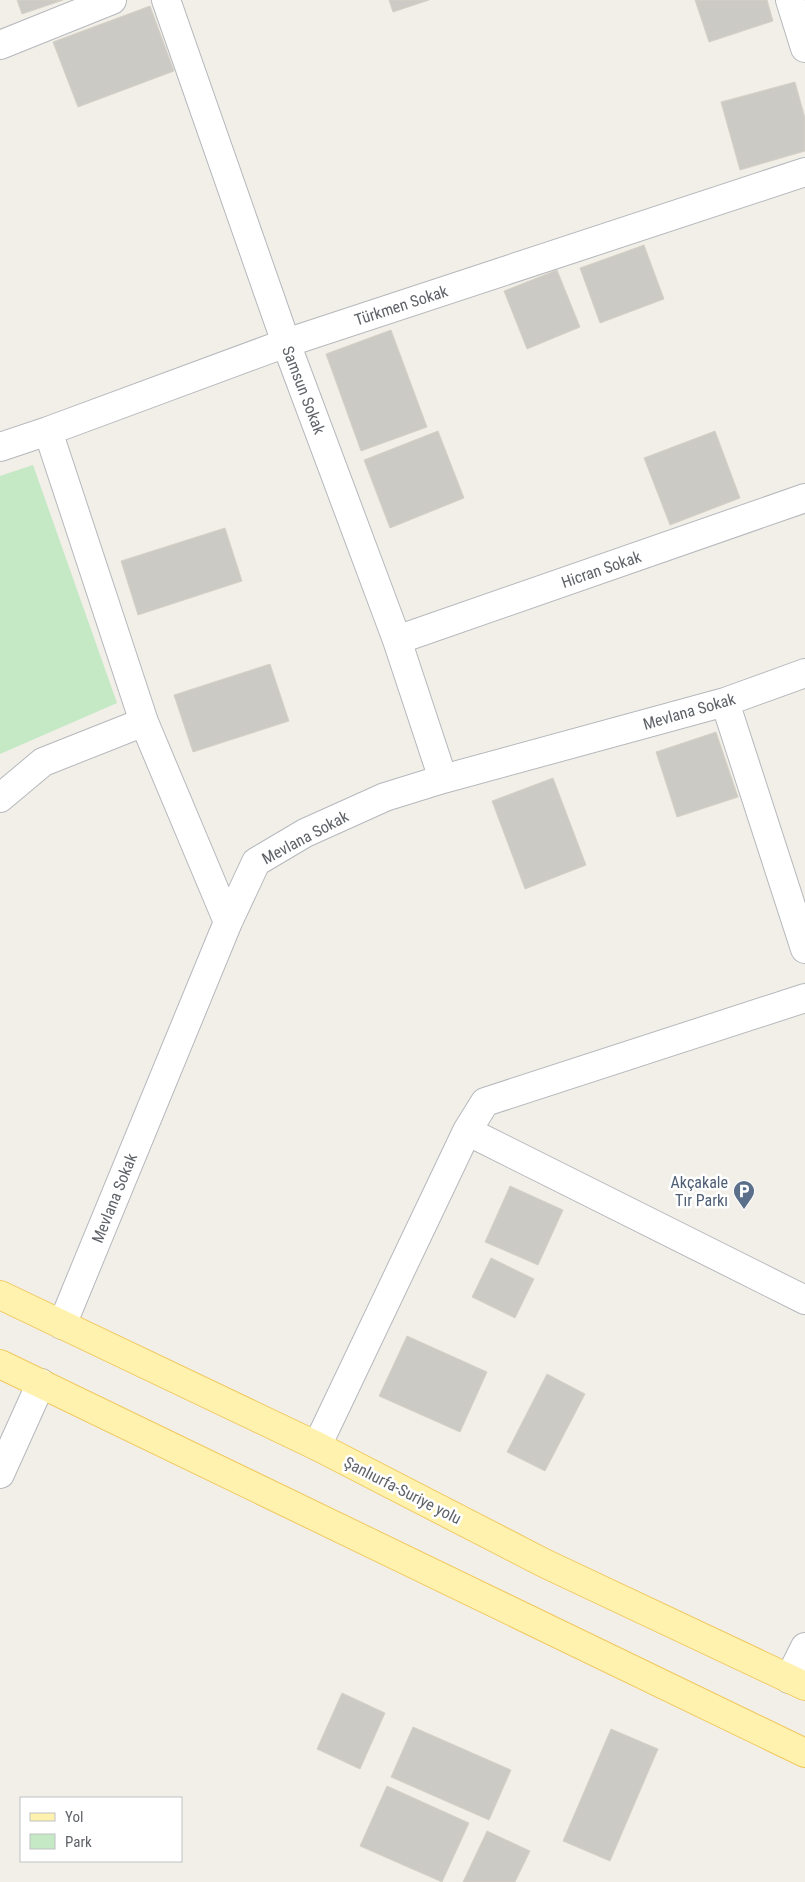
<svg xmlns="http://www.w3.org/2000/svg" width="805" height="1882" viewBox="0 0 805 1882" font-family="'Roboto Condensed',sans-serif">
	<style>
		.green { fill: #c5e8c5 }
		.building { fill: #cccac5; stroke: #d6d1c6 }
		.lines { fill: none; stroke-linecap: round; stroke-linejoin: round }
		.street-casing { stroke: #b5b8bc; stroke-width: 30 }
		.primary-casing { stroke: #f2c960; stroke-width: 30 }
		.street { stroke: #fff; stroke-width: 28 }
		.primary { stroke: #fff2af; stroke-width: 28 }
		.labels { text-anchor: middle; stroke-width: 5; stroke-linejoin: round; paint-order: stroke }
		.street-label { font-size: 16px; fill: #5f6368; stroke: #fff }
		.service-label { font-size: 16px; fill: #4e5e75; stroke: #fff; text-anchor: end }
	</style>
	<rect width="100%" height="100%" fill="#f1efe8"/>
	<path class="green" d="M 33,465 L 117,703 L 0,754 L 0,476 Z"/>
	<path class="building" d="M 17,0 L 63,0 L 22,14 Z
		M 389,0 L 429,0 L 393,12 Z
		M 695,0 L 767,0 L 773,21 L 709,42 Z
		M 150,6 L 174,71 L 78,107 L 53,42 Z
		M 795,82 L 805,118 L 805,151 L 740,170 L 721,102 Z
		M 644,245 L 664,299 L 600,323 L 580,268 Z
		M 557,270 L 580,327 L 527,349 L 504,291 Z
		M 391,330 L 427,427 L 361,451 L 326,354 Z
		M 438,431 L 464,498 L 390,528 L 364,460 Z
		M 715,431 L 740,498 L 670,525 L 644,458 Z
		M 225,528 L 242,581 L 138,615 L 121,561 Z
		M 270,664 L 289,721 L 193,752 L 174,695 Z
		M 716,732 L 738,797 L 677,817 L 656,752 Z
		M 553,778 L 586,865 L 525,889 L 492,801 Z
		M 510,1186 L 563,1210 L 538,1265 L 485,1242 Z
		M 491,1258 L 534,1279 L 515,1318 L 472,1297 Z
		M 407,1336 L 487,1372 L 460,1432 L 379,1396 Z
		M 547,1374 L 585,1394 L 545,1471 L 507,1452 Z
		M 342,1693 L 385,1713 L 360,1769 L 317,1749 Z
		M 413,1727 L 511,1770 L 489,1820 L 391,1777 Z
		M 611,1729 L 658,1749 L 610,1861 L 563,1841 Z
		M 387,1786 L 469,1823 L 442,1882 L 360,1846 Z
		M 487,1831 L 530,1851 L 515,1882 L 463,1882 Z"/>
	<g class="lines">
		<g class="street-casing">
			<path id="street" d="M 166,0 L 286,343 L 397,640 L 443,779
				M 790,0 L 805,48
				M 0,45 L 112,0
				M 48,431 L 144,722 L 228,922
				M 0,447 L 48,431 L 286,343 L 805,172
				M 397,640 L 805,498
				M 725,702 L 805,949
				M 0,798 L 43,762 L 144,722
				M 467,1131 L 805,1300
				M 62,1325 L 228,922 L 256,862 L 305,833 L 385,797 L 443,779 L 725,702 L 805,673
				M 317,1446 L 467,1131 L 485,1102 L 805,998
				M 0,1474 L 41,1383
				M 789,1679 L 805,1647"/>
		</g>
		<g class="primary-casing">
			<path id="primary" d="M 0,1295 L 317,1446 L 544,1563 L 805,1686
				M 0,1364 L 805,1753"/>
		</g>
		<use href="#street" class="street"/>
		<use href="#primary" class="primary"/>
	</g>
	<defs>
		<g id="parking-pin" transform="scale(1.125)"><path d="M0 17L-7.5 6A9.5 9.5 0 1 1 7.5 6Z" fill="#5c6f8a" stroke="#fff"/><path d="M-3.5-5.5H1a3.5 3.5 0 0 1 0 7H-1V5.5H-3.5ZM-1-3.4V-.6H.8a1.4 1.4 0 0 0 0-2.8Z" fill="#fff"/></g>
	</defs>
	<g fill-rule="evenodd">
		<use href="#parking-pin" x="744" y="1191"/>
	</g>
	<g class="labels">
		<g class="street-label">
			<text transform="translate(401 305) rotate(-18)" y="6">Türkmen Sokak</text>
			<text transform="translate(304 390) rotate(69)" y="6">Samsun Sokak</text>
			<text transform="translate(601 569) rotate(-19)" y="6">Hicran Sokak</text>
			<text transform="translate(689 711) rotate(-16)" y="6">Mevlana Sokak</text>
			<text transform="translate(305 837) rotate(-28)" y="6">Mevlana Sokak</text>
			<text transform="translate(114 1198) rotate(-68)" y="6">Mevlana Sokak</text>
			<text transform="translate(403 1490) rotate(27)" y="6">Şanlıurfa-Suriye yolu</text>
		</g>
		<g class="service-label">
			<text x="728" y="1188">Akçakale<tspan x="728" dy="18">Tır Parkı</tspan></text>
		</g>
	</g>
	<rect x="20" y="1797" width="162" height="65" fill="#ffffff" stroke="#bfc1c3"/>
	<rect x="30" y="1813" width="25" height="8" fill="#fff2af" stroke="#bfc1c3"/>
	<text x="65" y="1822" font-size="15" fill="#5f6368">Yol</text>
	<rect x="30" y="1834" width="25" height="15" fill="#c5e8c5" stroke="#bfc1c3"/>
	<text x="65" y="1847" font-size="15" fill="#5f6368">Park</text>
</svg>
